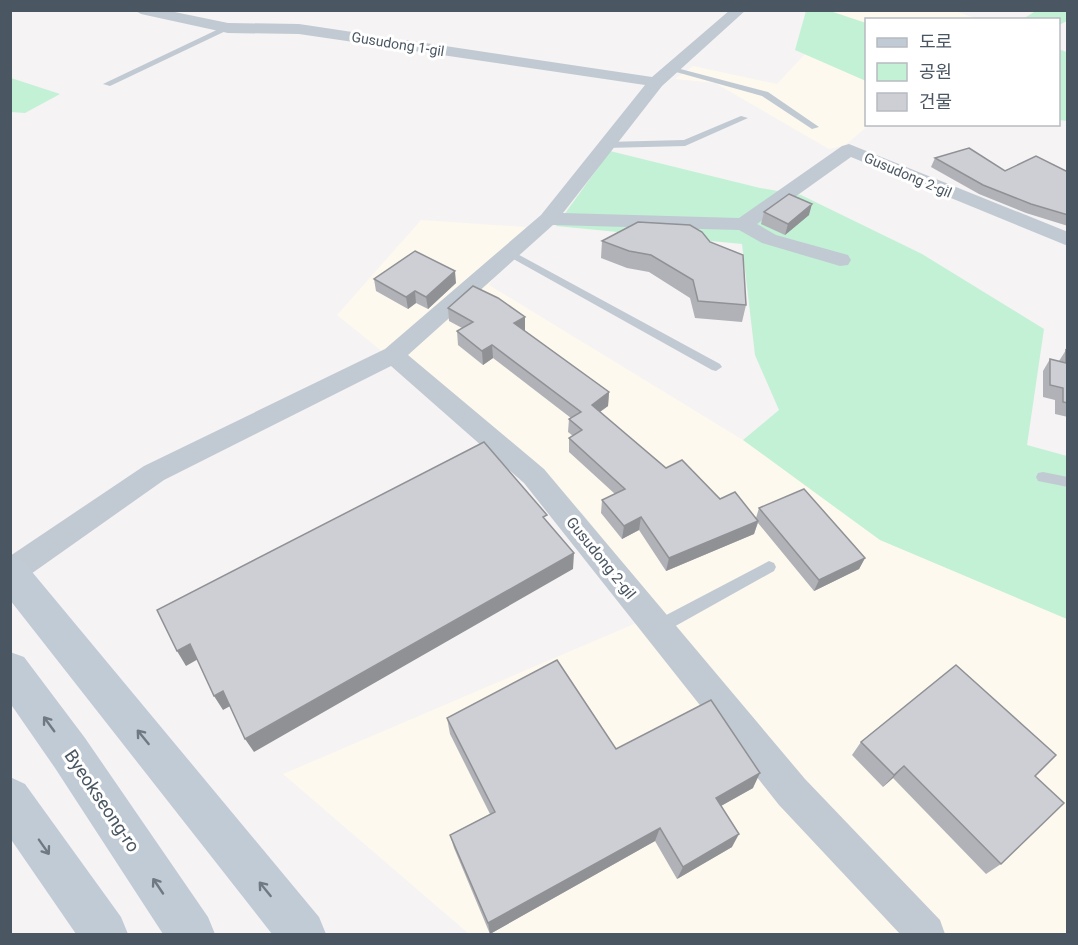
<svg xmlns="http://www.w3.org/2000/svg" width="1078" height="945" viewBox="0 0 1078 945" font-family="Roboto,'Noto Sans KR',sans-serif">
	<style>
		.commercial { fill: #fdf9ef }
		.green { fill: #c3f1d5 }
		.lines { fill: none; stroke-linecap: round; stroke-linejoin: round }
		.service { fill: #c1cad2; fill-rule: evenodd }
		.minor { fill: #c1cad2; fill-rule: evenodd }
		.secondary { fill: #c1cbd6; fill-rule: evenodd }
		.wall { fill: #b0b2b7 }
		.shaded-wall { fill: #909195 }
		.building { fill: #cdcfd5; stroke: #909195; stroke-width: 1.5 }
		.oneway { stroke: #6e7984 }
		.labels { text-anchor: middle; stroke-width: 6; stroke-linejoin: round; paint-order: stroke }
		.far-street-label { font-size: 14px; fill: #4a5661; stroke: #fff }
		.street-label { font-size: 15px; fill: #4a5661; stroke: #fff }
		.near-street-label { font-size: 18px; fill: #4a5661; stroke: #fff }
	</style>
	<rect width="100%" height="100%" fill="#f5f3f3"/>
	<path class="commercial" d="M 830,11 L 955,11 L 978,19 L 866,20 L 866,23 Z
		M 805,54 L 866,81 L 866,124 L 869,125 L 844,146 L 829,149 L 715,83 L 675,79 L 693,66 L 777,84 Z
		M 421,220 L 526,227 L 489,285 L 743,440 L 880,540 L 1067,619 L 1067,934 L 469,934 L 283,774 L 662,612 L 582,513 L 337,315 Z"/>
	<path class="green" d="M 806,11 L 830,11 L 866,23 L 866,81 L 795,50 Z
		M 1032,11 L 1067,11 L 1067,21 L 1059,25 L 1058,20 L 1023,19 L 1034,12 Z
		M 1058,49 L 1067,52 L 1067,121 L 1059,120 Z
		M 11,78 L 60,94 L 25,113 L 11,112 Z
		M 610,151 L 760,188 L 801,195 L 922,254 L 1044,329 L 1027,445 L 1067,456 L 1067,619 L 880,540 L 743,440 L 779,410 L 755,355 L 742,244 L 556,226 Z"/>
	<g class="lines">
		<path class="service" d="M 225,26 L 232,28 L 110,86 L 103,84 Z
			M 669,66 L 768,92 L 819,127 L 812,129 L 762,96 L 669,70 Z
			M 741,116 L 748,118 L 685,146 L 606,148 L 601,145 L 606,142 L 684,140 Z
			M 510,250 L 720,364 L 722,367 L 716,371 L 712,370 L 506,255 L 506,251 Z
			M 1043,472 L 1068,477 L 1068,487 L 1038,481 L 1036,477 L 1038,473 Z
			M 769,561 L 774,563 L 776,567 L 774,571 L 663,633 L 657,635 L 651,633 L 649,628 L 651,623 Z"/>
		<path class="minor" d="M 134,10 L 165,10 L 228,23 L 299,24 L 652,77 L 730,10 L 746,10 L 662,86 L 563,213 L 739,218 L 842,146 L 849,144 L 1068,232 L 1068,246 L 851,157 L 757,224 L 776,235 L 848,255 L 851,260 L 848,265 L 840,266 L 762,243 L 739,230 L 553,225 L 408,355 L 544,469 L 805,779 L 940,920 L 945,934 L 900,934 L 779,805 L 524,483 L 391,366 L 164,480 L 21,581 L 10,584 L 10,556 L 144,466 L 385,349 L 541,215 L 645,85 L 299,34 L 228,33 L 141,14 Z"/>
		<path class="secondary" d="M 10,557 L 23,561 L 319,917 L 326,934 L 272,934 L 10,600 Z
			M 10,652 L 24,657 L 85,738 L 208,917 L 215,934 L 163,934 L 55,768 L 10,703 Z
			M 10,777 L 25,784 L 121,917 L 128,934 L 76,934 L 10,838 Z"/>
	</g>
	<path class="wall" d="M 935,158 L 1005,171 L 1068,172 L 1068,226 L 1026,213 L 979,194 L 931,167 Z
		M 764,212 L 809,215 L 785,235 L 761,224 Z
		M 638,222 L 746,305 L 742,322 L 695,318 L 690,298 L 649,272 L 627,268 L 601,258 L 602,241 Z
		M 374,279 L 456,283 L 428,309 L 416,303 L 408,309 L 376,291 Z
		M 448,308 L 525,317 L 525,331 L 609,392 L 608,406 L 600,412 L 666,468 L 756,518 L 759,508 L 865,558 L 859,569 L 814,591 L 758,523 L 754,534 L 666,571 L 639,530 L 622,539 L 601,513 L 602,500 L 615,494 L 569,452 L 569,438 L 573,436 L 568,432 L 569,419 L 571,418 L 493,358 L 483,365 L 458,345 L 457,331 L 462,328 L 449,321 Z
		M 1066,350 L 1068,351 L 1068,417 L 1055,414 L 1055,400 L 1043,397 L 1043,371 L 1050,359 L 1059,361 Z
		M 447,718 L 616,749 L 753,788 L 721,806 L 732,847 L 677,879 L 655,841 L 490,934 L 454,848 L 450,835 L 490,814 L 450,734 Z
		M 861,742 L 1035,776 L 1001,864 L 986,874 L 893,778 L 883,787 L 852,755 Z"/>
	<path class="shaded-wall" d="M 812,204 L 809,215 L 785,235 L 788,224 Z
		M 455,271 L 456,283 L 428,309 L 426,297 Z
		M 415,291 L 416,303 L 408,309 L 406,297 Z
		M 525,317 L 525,330 L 514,336 L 514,323 Z
		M 492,345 L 493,358 L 483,365 L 482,351 Z
		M 609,392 L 608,406 L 591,418 L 592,405 Z
		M 641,517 L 639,530 L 622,539 L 624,526 Z
		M 758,521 L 754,534 L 666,571 L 669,558 Z
		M 574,553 L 573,569 L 254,752 L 245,739 Z
		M 865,558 L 859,569 L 814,591 L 819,580 Z
		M 190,644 L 200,658 L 186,666 L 177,651 Z
		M 223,691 L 232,705 L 223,710 L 214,696 Z
		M 904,766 L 893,778 L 883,787 L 894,775 Z
		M 760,773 L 753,788 L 710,812 L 716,798 Z
		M 660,828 L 655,841 L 490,934 L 488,923 Z
		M 739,834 L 732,847 L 677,879 L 683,867 Z"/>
	<path class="building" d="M 969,148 L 1005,171 L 1036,156 L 1068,172 L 1068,215 L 1031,204 L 983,185 L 935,158 Z
		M 789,194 L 812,204 L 788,224 L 764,212 Z
		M 638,222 L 690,225 L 702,232 L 710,242 L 743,255 L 746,305 L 698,301 L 693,280 L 651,255 L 629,251 L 602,241 Z
		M 415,251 L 455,271 L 426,297 L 415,291 L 406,297 L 374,279 Z
		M 473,286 L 498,298 L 525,317 L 514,323 L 609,392 L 592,405 L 666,468 L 682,460 L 720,499 L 735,492 L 758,521 L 669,558 L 641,517 L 624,526 L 602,500 L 625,489 L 569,438 L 582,430 L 569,419 L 581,412 L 492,345 L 482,351 L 457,331 L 473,322 L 448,308 Z
		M 1066,350 L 1068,351 L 1068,403 L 1063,402 L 1063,388 L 1050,385 L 1050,359 L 1066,363 Z
		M 484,442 L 547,515 L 543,517 L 574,553 L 245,739 L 223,691 L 214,696 L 190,644 L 177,651 L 157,610 Z
		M 804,489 L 865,558 L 819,580 L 759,508 Z
		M 557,660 L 616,749 L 711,700 L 760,773 L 716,798 L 739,834 L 683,867 L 660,828 L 488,923 L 450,835 L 495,812 L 447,718 Z
		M 956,665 L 1056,755 L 1035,776 L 1064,803 L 1001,864 L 904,766 L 894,775 L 861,742 Z"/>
	<defs><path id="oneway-shaft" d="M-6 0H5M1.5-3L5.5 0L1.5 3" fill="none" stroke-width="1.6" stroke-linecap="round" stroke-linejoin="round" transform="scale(1.5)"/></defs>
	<g class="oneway">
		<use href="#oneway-shaft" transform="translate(49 724) rotate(-126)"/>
		<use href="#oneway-shaft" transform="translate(143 737) rotate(-129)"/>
		<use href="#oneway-shaft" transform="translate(44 847) rotate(55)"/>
		<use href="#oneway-shaft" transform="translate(158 886) rotate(-124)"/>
		<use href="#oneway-shaft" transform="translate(265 889) rotate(-129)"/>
	</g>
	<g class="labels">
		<g class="far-street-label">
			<text transform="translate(398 44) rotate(9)" y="5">Gusudong 1-gil</text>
			<text transform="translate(908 175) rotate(23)" y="5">Gusudong 2-gil</text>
		</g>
		<g class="street-label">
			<text transform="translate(601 558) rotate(51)" y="5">Gusudong 2-gil</text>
		</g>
		<g class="near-street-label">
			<text transform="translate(102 801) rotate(56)" y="6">Byeokseong-ro</text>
		</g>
	</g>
	<rect width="1078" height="945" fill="none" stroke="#4a5661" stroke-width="24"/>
	<rect x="865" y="18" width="195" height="108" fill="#ffffff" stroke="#b7bbc0" stroke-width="1.5"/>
	<rect x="877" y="38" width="30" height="9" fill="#c1cbd6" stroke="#b7bbc0" stroke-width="1.5"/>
	<text x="919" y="48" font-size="18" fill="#4a5661">도로</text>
	<rect x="877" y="63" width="30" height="18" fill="#c3f1d5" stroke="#b7bbc0" stroke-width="1.5"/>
	<text x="919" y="78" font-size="18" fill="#4a5661">공원</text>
	<rect x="877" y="93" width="30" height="18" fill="#cdcfd5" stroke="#b7bbc0" stroke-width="1.5"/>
	<text x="919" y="108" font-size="18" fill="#4a5661">건물</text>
</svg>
